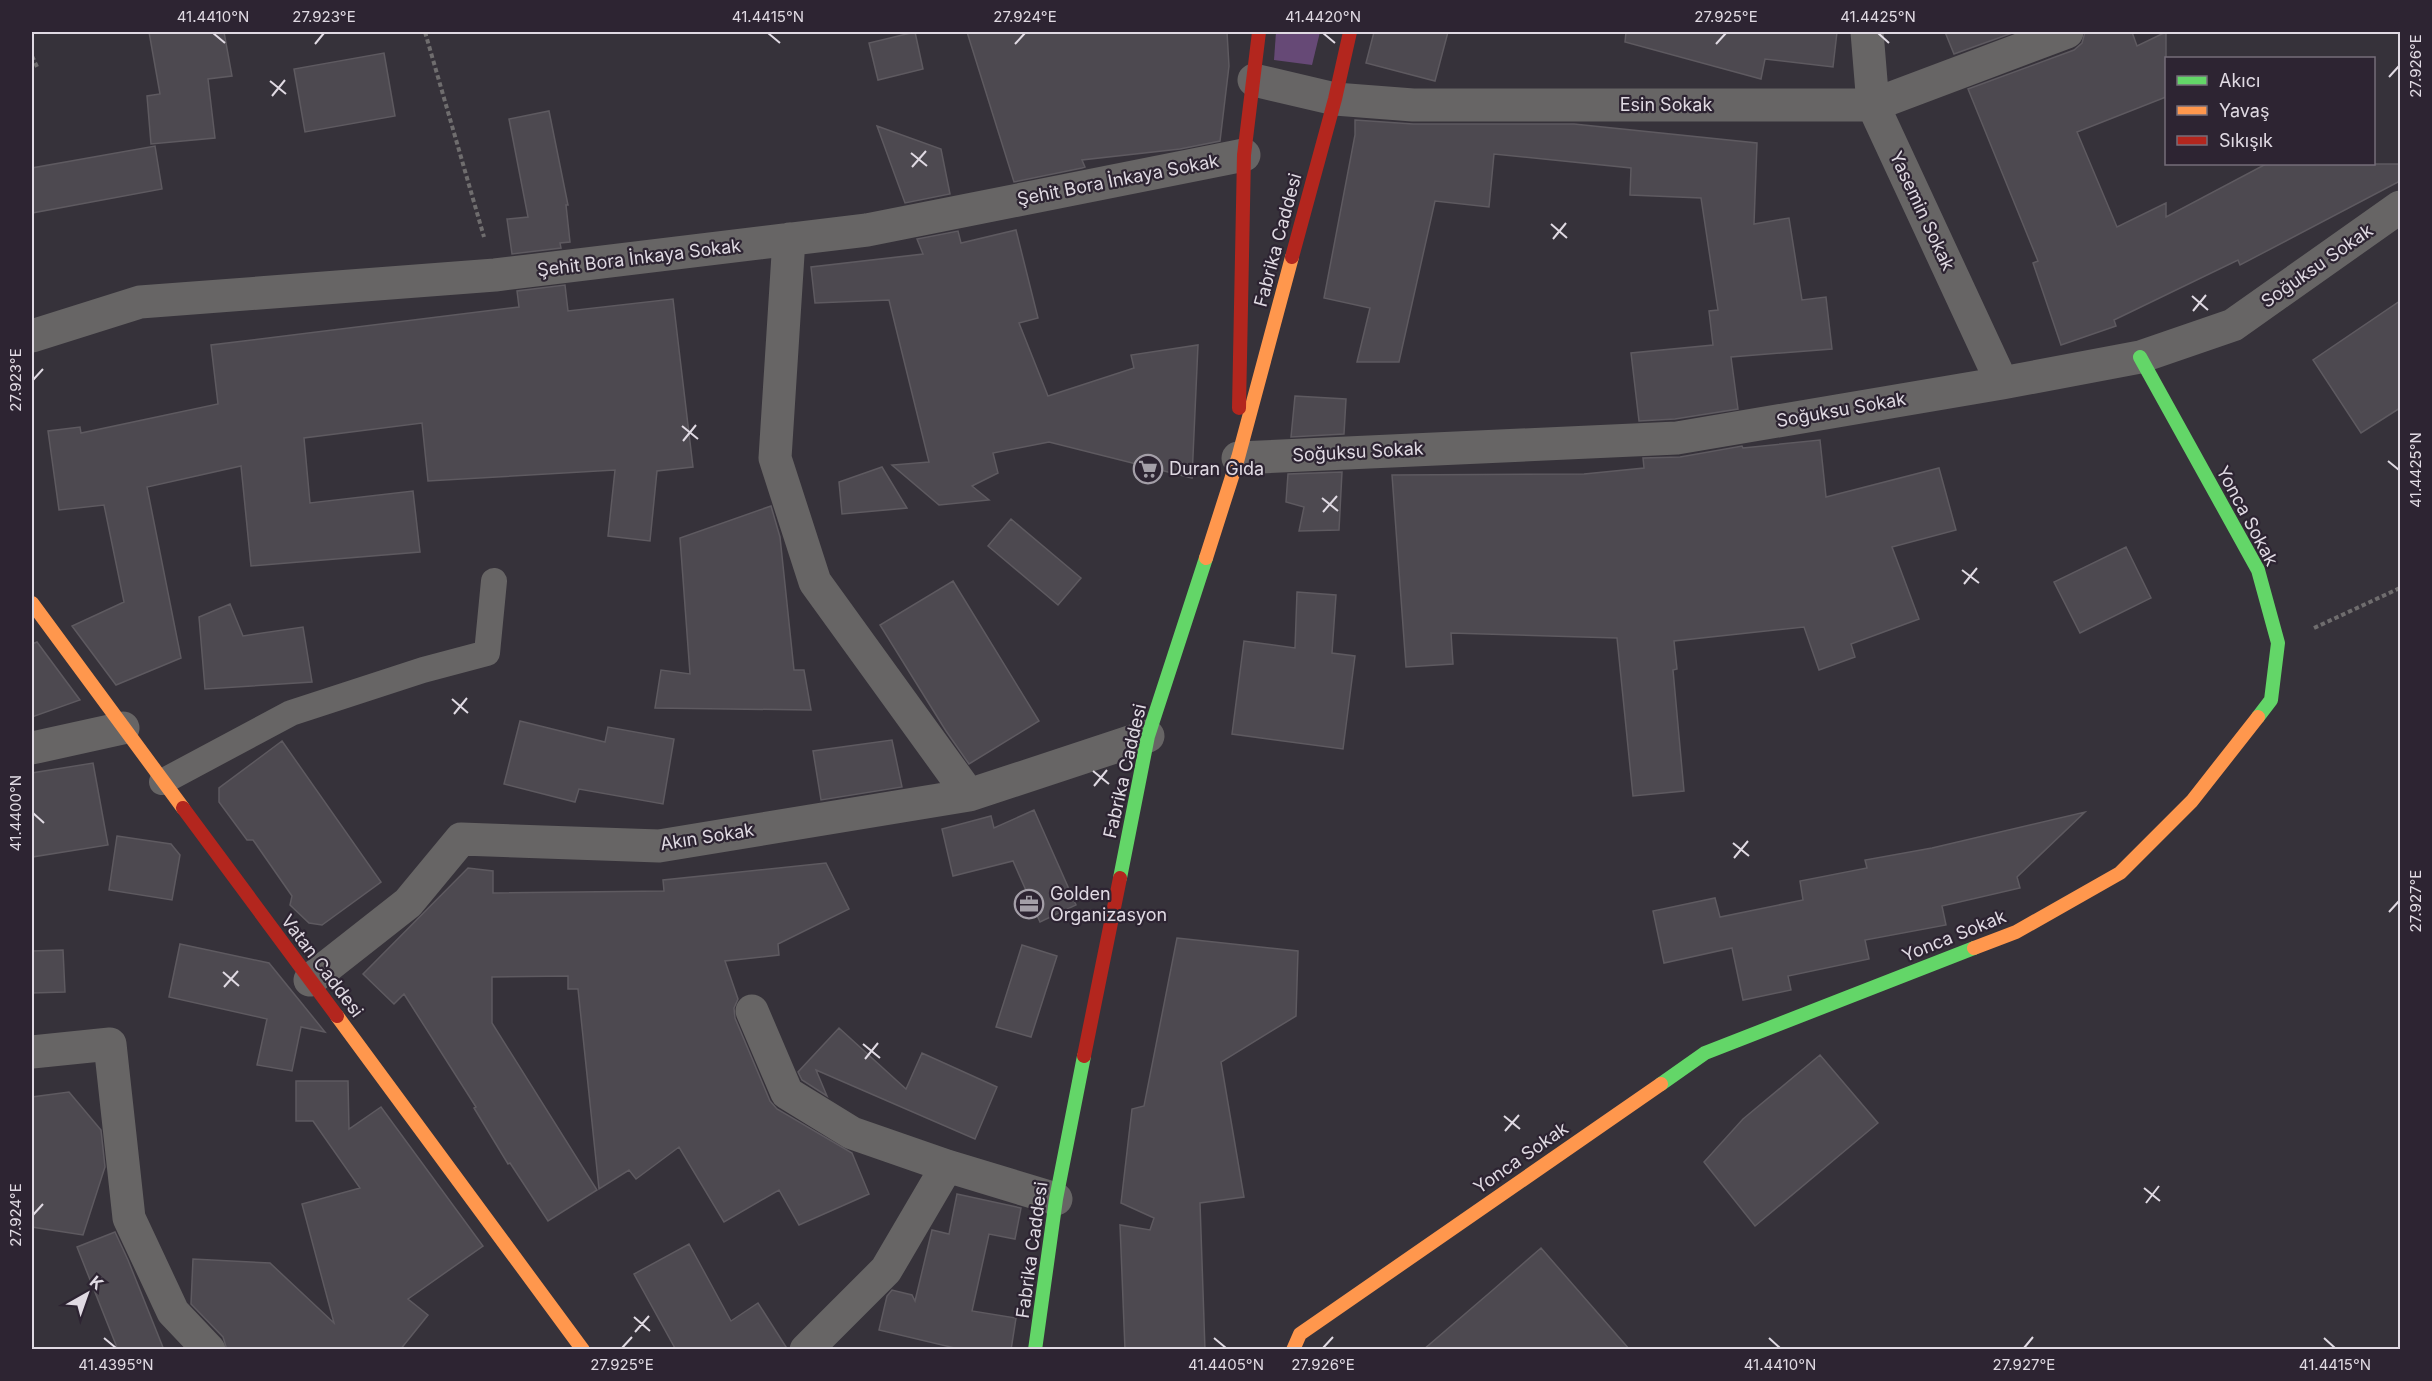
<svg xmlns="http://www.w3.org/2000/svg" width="2432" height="1381" viewBox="0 0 2432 1381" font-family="Inter,sans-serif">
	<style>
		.green { fill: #664976 }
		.building { fill: #4d4950; stroke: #5e5a60; stroke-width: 1.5 }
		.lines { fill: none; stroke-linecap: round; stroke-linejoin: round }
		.path { stroke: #6f6d6e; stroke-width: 4; stroke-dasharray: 4.5 3; stroke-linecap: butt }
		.lane { stroke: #676565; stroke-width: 26 }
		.street { stroke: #676565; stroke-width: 33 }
		.fast { stroke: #63d668; stroke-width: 14 }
		.slow { stroke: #ff974d; stroke-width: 14 }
		.jam { stroke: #b3261e; stroke-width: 14 }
		.ticks { fill: none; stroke: #e0dae3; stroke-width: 2 }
		.labels { text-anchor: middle; stroke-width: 4.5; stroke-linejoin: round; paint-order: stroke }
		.street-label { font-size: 18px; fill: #e0dae3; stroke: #2d2432 }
		.poi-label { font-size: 18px; fill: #e0dae3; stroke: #2d2432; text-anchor: start }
		.neatline { fill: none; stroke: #e0dae3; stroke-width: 2 }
		.ticks-label { font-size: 15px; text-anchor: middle; fill: #e0dae3 }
	</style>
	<rect width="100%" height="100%" fill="#36323a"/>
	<path class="green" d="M 1276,32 L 1320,32 L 1312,65 L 1274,60 Z"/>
	<path class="building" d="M 149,32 L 224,32 L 232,76 L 208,79 L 215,138 L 151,144 L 147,96 L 160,94 Z
		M 915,32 L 923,69 L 878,80 L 869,43 Z
		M 967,32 L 1227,32 L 1229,66 L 1220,141 L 1180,149 L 1082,160 L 1085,167 L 1082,168 L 1014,182 Z
		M 1374,32 L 1448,32 L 1435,81 L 1366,63 Z
		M 1626,32 L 1837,32 L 1833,67 L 1765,59 L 1761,79 L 1625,42 Z
		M 1945,32 L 2015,32 L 1954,54 Z
		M 2085,32 L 2132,32 L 2137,46 L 2166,32 L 2166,97 L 2077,132 L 2117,227 L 2166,203 L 2166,217 L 2266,164 L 2400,164 L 2400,181 L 2240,265 L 2238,260 L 2114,320 L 2116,326 L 2061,345 L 2033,263 L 2038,261 L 1968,89 L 2074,50 L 2082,43 Z
		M 384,53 L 395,116 L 305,132 L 294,69 Z
		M 549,111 L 568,205 L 566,205 L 570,242 L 560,243 L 561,248 L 512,254 L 507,219 L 528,217 L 509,119 Z
		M 1355,120 L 1413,124 L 1574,124 L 1757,143 L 1754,224 L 1789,218 L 1802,300 L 1826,297 L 1832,349 L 1731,357 L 1738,409 L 1675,419 L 1639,421 L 1631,353 L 1713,345 L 1709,311 L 1718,310 L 1701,198 L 1630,195 L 1631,168 L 1494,154 L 1489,207 L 1435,201 L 1399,362 L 1357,362 L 1370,308 L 1324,298 L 1355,135 Z
		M 877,126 L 941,149 L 950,194 L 905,203 Z
		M 155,146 L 162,189 L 32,213 L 32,168 Z
		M 1016,230 L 1038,318 L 1019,323 L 1048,396 L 1134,368 L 1131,355 L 1198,345 L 1192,478 L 1049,442 L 993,453 L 998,473 L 972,486 L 989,500 L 939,505 L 892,465 L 929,462 L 889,300 L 815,303 L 811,267 L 923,254 L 917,239 L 958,231 L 961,243 Z
		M 565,285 L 568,311 L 673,299 L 693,467 L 657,471 L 650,541 L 608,536 L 615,470 L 428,481 L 422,423 L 304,438 L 310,503 L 413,491 L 420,552 L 251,566 L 241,466 L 147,487 L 181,658 L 116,685 L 72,626 L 124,602 L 104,505 L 59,510 L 48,431 L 80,427 L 81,433 L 218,404 L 211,345 L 519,307 L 517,291 Z
		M 2400,301 L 2400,408 L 2361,433 L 2313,360 Z
		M 1295,396 L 1346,399 L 1344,434 L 1291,437 Z
		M 1820,440 L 1826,497 L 1939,468 L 1956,530 L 1892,547 L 1919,619 L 1851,644 L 1855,657 L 1819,670 L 1804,627 L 1674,641 L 1677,669 L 1673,670 L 1684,791 L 1633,796 L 1617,638 L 1451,633 L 1453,664 L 1406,667 L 1392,475 L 1584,474 L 1644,468 L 1643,458 L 1680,457 L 1742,446 L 1743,448 Z
		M 882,467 L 907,508 L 842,514 L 839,482 Z
		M 1342,472 L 1339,530 L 1299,531 L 1304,507 L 1286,502 L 1288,474 Z
		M 771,506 L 780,537 L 794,670 L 804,670 L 811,710 L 655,708 L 661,670 L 690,674 L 680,538 Z
		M 1011,519 L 1081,578 L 1058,605 L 988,546 Z
		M 2126,547 L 2151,598 L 2080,633 L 2054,582 Z
		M 953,581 L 1039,721 L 969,764 L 946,731 L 880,625 Z
		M 1297,592 L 1336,595 L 1332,653 L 1355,656 L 1343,749 L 1232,734 L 1244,641 L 1295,648 Z
		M 230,604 L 243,636 L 303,627 L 312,682 L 205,689 L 199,617 Z
		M 37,642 L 80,700 L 32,717 L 32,644 Z
		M 520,721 L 605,742 L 608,727 L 674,739 L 663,804 L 579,789 L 575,802 L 504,784 Z
		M 892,740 L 902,787 L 821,800 L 813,751 Z
		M 282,741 L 381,882 L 322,925 L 309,923 L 290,905 L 292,896 L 253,840 L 247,840 L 219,802 L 219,788 Z
		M 93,763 L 108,845 L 32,857 L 32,773 Z
		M 1034,810 L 1076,905 L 1040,922 L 1013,861 L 953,876 L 942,829 L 991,816 L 994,828 Z
		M 2085,812 L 2017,877 L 2020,888 L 1942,906 L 1946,925 L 1865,940 L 1869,959 L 1788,976 L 1791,990 L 1743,1000 L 1732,948 L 1664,963 L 1653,911 L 1715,898 L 1720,917 L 1803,900 L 1800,881 L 1867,868 L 1865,860 L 1932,848 Z
		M 117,836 L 171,844 L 180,855 L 172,900 L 109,890 Z
		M 826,863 L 849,909 L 778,944 L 779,955 L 725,961 L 738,999 L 734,1008 L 735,1018 L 770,1101 L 777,1109 L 852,1153 L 869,1194 L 799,1225 L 779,1190 L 724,1222 L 679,1147 L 636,1179 L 629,1170 L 599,1189 L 578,989 L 568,989 L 568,976 L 492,977 L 492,1023 L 597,1190 L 548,1221 L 510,1163 L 508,1164 L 474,1108 L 476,1107 L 404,994 L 394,1004 L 363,974 L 468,868 L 493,871 L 493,893 L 664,891 L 663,880 Z
		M 1177,938 L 1298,951 L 1296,1016 L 1221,1062 L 1244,1197 L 1200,1203 L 1205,1350 L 1125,1350 L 1120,1225 L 1150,1230 L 1154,1218 L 1121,1203 L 1132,1109 L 1144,1106 Z
		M 180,944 L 269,963 L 325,1032 L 301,1027 L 292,1071 L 257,1065 L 267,1019 L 169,997 Z
		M 1022,945 L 1057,956 L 1031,1037 L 996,1027 Z
		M 63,950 L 65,992 L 32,993 L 32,951 Z
		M 839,1028 L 906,1089 L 922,1053 L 997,1087 L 975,1139 L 816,1070 L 827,1096 L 802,1080 L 798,1072 Z
		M 1820,1055 L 1878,1123 L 1755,1226 L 1704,1162 L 1743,1119 Z
		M 296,1081 L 348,1081 L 349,1129 L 381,1107 L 483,1246 L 408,1299 L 428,1315 L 400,1350 L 227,1350 L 223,1337 L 191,1304 L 193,1259 L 270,1263 L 334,1323 L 302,1204 L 360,1188 L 313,1121 L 296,1121 Z
		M 69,1092 L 101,1130 L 105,1167 L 83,1235 L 32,1227 L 32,1097 Z
		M 957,1194 L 1021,1208 L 1015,1239 L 989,1234 L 972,1311 L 1016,1318 L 1011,1350 L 963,1350 L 879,1330 L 887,1296 L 892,1290 L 912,1295 L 915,1301 L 932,1230 L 949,1234 Z
		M 115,1232 L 128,1260 L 164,1350 L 118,1350 L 77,1247 Z
		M 689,1244 L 731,1321 L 758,1303 L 788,1350 L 676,1350 L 634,1274 Z
		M 1541,1248 L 1630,1350 L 1423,1350 L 1494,1289 Z"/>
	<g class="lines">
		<path class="path" d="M 425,32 L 484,237
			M 32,56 L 38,69
			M 2314,628 L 2400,588"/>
		<path class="lane" d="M 162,782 L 291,713 L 423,670 L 487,653 L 494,581"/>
		<path class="street" d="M 1867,32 L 1873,105 L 2002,383
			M 1254,80 L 1335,99 L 1413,105 L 1873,105 L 2067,32
			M 789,239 L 775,458 L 815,582 L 969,795
			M 32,336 L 140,302 L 495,275 L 867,230 L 1244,155
			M 1238,458 L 1677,438 L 2002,383 L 2140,357 L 2233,325 L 2400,207
			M 32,748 L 123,728
			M 310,980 L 408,903 L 461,839 L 659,846 L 969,795 L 1148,736
			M 752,1011 L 787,1093 L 852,1133 L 947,1166 L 1056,1199
			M 32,1052 L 110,1044 L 129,1218 L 173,1312 L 209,1350
			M 806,1350 L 886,1270 L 947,1166"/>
		<path class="fast" d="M 2140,357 L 2258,570 L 2278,643 L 2271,700 L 2258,717
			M 1120,878 L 1148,736 L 1206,558
			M 1661,1084 L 1705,1053 L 1974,948
			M 1035,1350 L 1056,1199 L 1084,1056"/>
		<path class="slow" d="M 1206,558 L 1238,458 L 1292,257
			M 32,603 L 183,808
			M 1974,948 L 2016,932 L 2120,873 L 2192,801 L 2258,717
			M 337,1016 L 583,1350
			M 1293,1350 L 1300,1334 L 1661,1084"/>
		<path class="jam" d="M 1292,257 L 1335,99 L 1350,32
			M 1239,408 L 1244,155 L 1259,32
			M 183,808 L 337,1016
			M 1084,1056 L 1120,878"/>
	</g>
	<path class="ticks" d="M 213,33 L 225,43M 768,33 L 780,43M 1323,33 L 1335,43M 1878,33 L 1889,43M 315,44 L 324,33M 1015,44 L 1025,33M 1716,44 L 1726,33M 2389,77 L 2399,66M 270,81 L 286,94M 272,96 L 285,80M 911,153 L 927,166M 912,167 L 926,151M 1551,224 L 1567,238M 1553,239 L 1566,223M 2192,296 L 2208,310M 2193,311 L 2206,295M 33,380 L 43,369M 682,426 L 698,439M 683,441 L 696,425M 2388,461 L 2399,470M 1322,498 L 1338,511M 1323,512 L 1337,496M 1962,570 L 1979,583M 1964,584 L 1977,568M 452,699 L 468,713M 454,714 L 467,698M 1093,771 L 1109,784M 1094,786 L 1107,770M 33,813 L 44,823M 1733,843 L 1749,856M 1734,858 L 1748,841M 2389,912 L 2399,901M 223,972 L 239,986M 224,987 L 238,971M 863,1044 L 880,1058M 865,1059 L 878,1043M 1504,1116 L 1520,1129M 1505,1131 L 1519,1115M 2144,1188 L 2160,1201M 2146,1203 L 2159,1186M 33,1215 L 43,1204M 634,1317 L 650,1331M 635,1332 L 649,1316M 104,1338 L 116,1348M 1214,1338 L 1226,1348M 1769,1338 L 1780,1348M 2324,1338 L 2335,1348M 622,1348 L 632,1337M 1323,1348 L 1333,1337M 2024,1348 L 2033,1337"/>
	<defs>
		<g id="supermarket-ring" transform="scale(1.5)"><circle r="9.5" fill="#2d2432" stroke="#a49fa8" stroke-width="1.5"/><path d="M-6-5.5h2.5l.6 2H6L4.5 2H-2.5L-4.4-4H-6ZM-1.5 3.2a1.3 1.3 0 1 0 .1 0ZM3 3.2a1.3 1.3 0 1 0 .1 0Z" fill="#a49fa8"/></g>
		<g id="office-ring" transform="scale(1.5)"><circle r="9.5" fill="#2d2432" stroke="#a49fa8" stroke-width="1.5"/><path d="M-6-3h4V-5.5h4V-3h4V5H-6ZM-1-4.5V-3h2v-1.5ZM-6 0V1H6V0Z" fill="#a49fa8"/></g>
	</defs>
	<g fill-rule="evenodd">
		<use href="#supermarket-ring" x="1148" y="469"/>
		<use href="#office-ring" x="1029" y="904"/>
	</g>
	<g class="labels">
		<g class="street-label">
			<text x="1666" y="111">Esin Sokak</text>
			<text transform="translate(1118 180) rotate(-11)" y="6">Şehit Bora İnkaya Sokak</text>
			<text transform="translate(1922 211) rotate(65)" y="6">Yasemin Sokak</text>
			<text transform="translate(1278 240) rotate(-75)" y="6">Fabrika Caddesi</text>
			<text transform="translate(639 258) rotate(-7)" y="6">Şehit Bora İnkaya Sokak</text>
			<text transform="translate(2317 266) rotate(-35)" y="6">Soğuksu Sokak</text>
			<text transform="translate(1841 410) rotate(-10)" y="6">Soğuksu Sokak</text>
			<text transform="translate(1358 452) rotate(-3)" y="6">Soğuksu Sokak</text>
			<text transform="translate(2247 516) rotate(62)" y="6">Yonca Sokak</text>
			<text transform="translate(1125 771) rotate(-77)" y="6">Fabrika Caddesi</text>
			<text transform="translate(707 837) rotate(-9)" y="6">Akın Sokak</text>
			<text transform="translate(1954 936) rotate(-22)" y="6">Yonca Sokak</text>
			<text transform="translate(322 966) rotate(53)" y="6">Vatan Caddesi</text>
			<text transform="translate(1521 1158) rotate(-35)" y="6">Yonca Sokak</text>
			<text transform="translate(1032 1250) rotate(-82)" y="6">Fabrika Caddesi</text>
		</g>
		<g class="poi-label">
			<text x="1169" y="475">Duran Gıda</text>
			<text x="1050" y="900">Golden<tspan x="1050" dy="21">Organizasyon</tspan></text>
		</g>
	</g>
	<rect width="2432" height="1381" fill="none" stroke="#2d2432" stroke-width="66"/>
	<rect x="2165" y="57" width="210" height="108" fill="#2d2432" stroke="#756d79" stroke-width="1.5"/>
	<rect x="2177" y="76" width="30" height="9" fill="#63d668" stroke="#756d79" stroke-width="1.5"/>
	<text x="2219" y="87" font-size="18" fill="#e0dae3">Akıcı</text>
	<rect x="2177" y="106" width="30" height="9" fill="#ff974d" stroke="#756d79" stroke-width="1.5"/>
	<text x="2219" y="117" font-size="18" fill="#e0dae3">Yavaş</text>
	<rect x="2177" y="136" width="30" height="9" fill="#b3261e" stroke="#756d79" stroke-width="1.5"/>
	<text x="2219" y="147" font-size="18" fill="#e0dae3">Sıkışık</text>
	<g transform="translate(87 1294) rotate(40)" stroke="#2d2432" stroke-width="4.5" paint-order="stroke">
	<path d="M0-4.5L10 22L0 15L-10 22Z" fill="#e0dae3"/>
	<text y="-9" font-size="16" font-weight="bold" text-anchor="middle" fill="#e0dae3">K</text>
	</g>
	<rect x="33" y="33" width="2366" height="1315" class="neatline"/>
	<g class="ticks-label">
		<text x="213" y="22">41.4410°N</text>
		<text x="324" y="22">27.923°E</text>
		<text x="768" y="22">41.4415°N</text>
		<text x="1025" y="22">27.924°E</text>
		<text x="1323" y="22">41.4420°N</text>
		<text x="1726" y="22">27.925°E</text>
		<text x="1878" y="22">41.4425°N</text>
		<text transform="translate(2416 66) rotate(-90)" y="5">27.926°E</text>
		<text transform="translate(16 380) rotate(-90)" y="5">27.923°E</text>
		<text transform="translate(2416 470) rotate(-90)" y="5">41.4425°N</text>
		<text transform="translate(16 813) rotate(-90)" y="5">41.4400°N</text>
		<text transform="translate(2416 901) rotate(-90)" y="5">27.927°E</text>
		<text transform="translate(16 1215) rotate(-90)" y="5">27.924°E</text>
		<text x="116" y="1370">41.4395°N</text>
		<text x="622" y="1370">27.925°E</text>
		<text x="1226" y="1370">41.4405°N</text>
		<text x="1323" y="1370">27.926°E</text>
		<text x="1780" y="1370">41.4410°N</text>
		<text x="2024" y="1370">27.927°E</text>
		<text x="2335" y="1370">41.4415°N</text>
	</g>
</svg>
